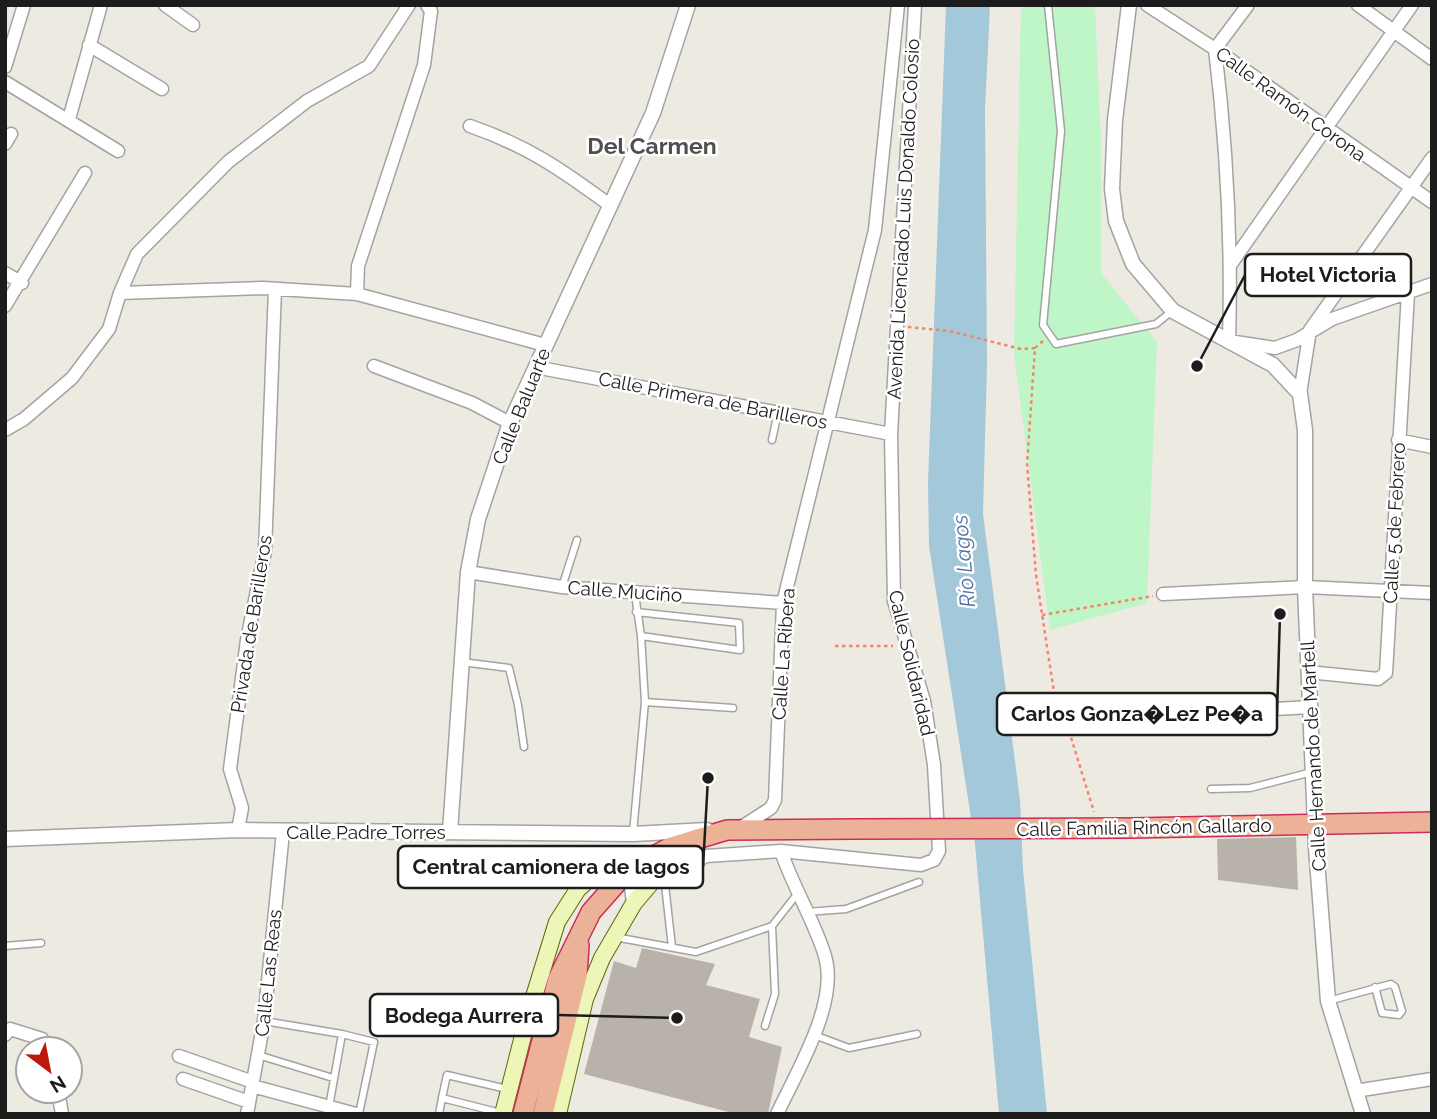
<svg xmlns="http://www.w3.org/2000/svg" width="1437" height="1119" viewBox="0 0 1437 1119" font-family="Raleway,sans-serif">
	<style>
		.park { fill: #bff6c8 }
		.water { fill: #a3c8d9 }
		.building { fill: #b9b2ab }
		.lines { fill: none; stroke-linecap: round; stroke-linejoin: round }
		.service-casing { stroke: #a3a3a3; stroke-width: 9 }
		.minor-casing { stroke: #a3a3a3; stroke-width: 15 }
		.tertiary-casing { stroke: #a3a3a3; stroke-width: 17 }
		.secondary-casing { stroke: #586b0a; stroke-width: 18 }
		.trunk-casing { stroke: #cd2c56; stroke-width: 22 }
		.path { stroke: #f2866d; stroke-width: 2.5; stroke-dasharray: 3.5 3.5; stroke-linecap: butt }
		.service { stroke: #fff; stroke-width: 6 }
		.minor { stroke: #fff; stroke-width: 12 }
		.tertiary { stroke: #fff; stroke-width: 14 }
		.secondary { stroke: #edf6b6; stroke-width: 16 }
		.trunk { stroke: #ecb298; stroke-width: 19 }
		.trunk-bridge-casing { stroke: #cd2c56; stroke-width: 22; stroke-linecap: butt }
		.trunk-bridge { stroke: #ecb298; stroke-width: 19 }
		.labels { text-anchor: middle; stroke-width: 5; stroke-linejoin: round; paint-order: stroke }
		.street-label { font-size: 19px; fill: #1c1c1c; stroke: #fff }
		.water-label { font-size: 21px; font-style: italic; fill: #4e72a5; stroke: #fff }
		.quarter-label { font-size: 23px; font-weight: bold; fill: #4f4f4f; stroke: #fff }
		.leader { fill: none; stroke: #1c1c1c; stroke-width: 2.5 }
		.callout-dot { fill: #1c1c1c; stroke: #fff; stroke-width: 2.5 }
		.callout { fill: #fff; stroke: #1c1c1c; stroke-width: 2.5 }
		.callout-label { font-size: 21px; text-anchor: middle; font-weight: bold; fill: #1c1c1c }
	</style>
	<rect width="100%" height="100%" fill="#edeae1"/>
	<path class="park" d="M 1021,5 L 1095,5 L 1101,141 L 1101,273 L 1157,342 L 1147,603 L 1050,630 L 1014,354 Z"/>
	<path class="water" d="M 946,5 L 990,5 L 985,109 L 987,364 L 983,514 L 1020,800 L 1023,869 L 1047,1114 L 999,1114 L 975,844 L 929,546 L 928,482 Z"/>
	<path class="building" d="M 1296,837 L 1298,890 L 1218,880 L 1217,839 Z
		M 642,948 L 715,964 L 706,985 L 760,999 L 749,1037 L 782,1047 L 768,1114 L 736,1114 L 584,1074 L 614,961 L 636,968 Z"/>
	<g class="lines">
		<g class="service-casing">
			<path id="service" d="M 1048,5 L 1061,131 L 1043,325 L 1056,344 L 1156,324 L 1172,311
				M 772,440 L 778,412
				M 562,587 L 577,540
				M 636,601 L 641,636 L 740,650 L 739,623 L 636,612
				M 462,662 L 509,668 L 518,705 L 524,747
				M 645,702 L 733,708
				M 1211,789 L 1250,788 L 1312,772
				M 633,833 L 645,702 L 641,636
				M 664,876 L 672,947
				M 807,912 L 846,909 L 919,882
				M 615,937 L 696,952 L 772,926
				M 5,946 L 41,943
				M 1328,1001 L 1391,984 L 1395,987 L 1402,1011 L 1399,1015 L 1382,1013 L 1375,987
				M 264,1021 L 342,1034
				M 765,1026 L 775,994 L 772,926 L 798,893
				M 814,1035 L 849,1048 L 917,1034
				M 258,1055 L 333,1078
				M 329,1107 L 342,1034 L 374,1042 L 359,1114
				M 501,1113 L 442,1098 L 447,1075 L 507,1089
				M 439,1114 L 442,1098"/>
		</g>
		<g class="minor-casing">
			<path id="minor" d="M 165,5 L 193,25
				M 1147,5 L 1215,49 L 1432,202
				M 1248,5 L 1215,49 C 1227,148 1232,241 1229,341 L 1275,348 L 1297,340 L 1332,319 L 1432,284
				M 1358,5 L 1432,59
				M 89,45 L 162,89
				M 5,67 L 24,5
				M 5,82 L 118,151
				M 69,119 L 101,5
				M 470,126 C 528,146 562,170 611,206
				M 5,144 L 11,134
				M 1231,264 L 1412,5
				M 5,273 L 22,283
				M 120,293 L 263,288 L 357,294 L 545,345
				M 357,294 L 358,266 L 424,65 L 431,11 L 427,5
				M 5,306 L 85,173
				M 374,366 L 472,403 L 510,423
				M 535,367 L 891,434
				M 1300,394 L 1310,330 L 1432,158
				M 5,430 L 24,419 L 72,378 L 109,329 L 120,293 L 137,254 L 228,162 L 307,101 L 369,66 L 409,5
				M 1398,440 L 1432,447
				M 468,572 L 562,587 L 783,603
				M 1163,594 L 1305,587 L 1432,593
				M 1308,672 L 1378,679 L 1386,673 L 1408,293
				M 1067,721 L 1311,707
				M 740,828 L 771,808 L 775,800 L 783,603 L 875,230 L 898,5
				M 238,830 L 242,808 L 230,769 L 247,640 L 265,551 L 275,289
				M 651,883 L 706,856 L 781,851 L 921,865 L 934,860 L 939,851 L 934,765 L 924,701 L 894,601 L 891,434 L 915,5
				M 5,1035 L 10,1029 L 42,1039 L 48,1049
				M 179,1056 L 253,1082
				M 183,1079 L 249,1102
				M 252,1086 L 356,1114
				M 58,1091 L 62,1114
				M 1355,1091 L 1432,1079
				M 247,1114 L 264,1021 L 283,832
				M 777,1114 C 797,1071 839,1003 825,956 C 814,920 793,887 781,851"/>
		</g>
		<g class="tertiary-casing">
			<path id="tertiary" d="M 1129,5 L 1115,120 L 1112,189 L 1116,221 L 1133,264 L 1173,311 L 1273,365 L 1300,394 L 1305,430 L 1305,587 L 1316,848 L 1328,1001 L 1363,1114
				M 450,832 L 468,572 L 478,519 L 510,423 L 653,113 L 688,5
				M 5,839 L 238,830 L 633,834 L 707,830
				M 629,862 L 634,903"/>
		</g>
		<g class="secondary-casing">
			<path id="secondary" d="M 503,1114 L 528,1016 L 557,922 L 578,889 L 602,867 L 629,855 L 657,854 L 651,883 L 634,903 L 602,958 L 585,999 L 558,1114"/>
		</g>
		<g class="trunk-casing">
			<path id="trunk" d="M 1133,828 L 1432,822
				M 523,1114 L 558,979 L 591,912 L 629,869 L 671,847 L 727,830 L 856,829
				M 543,1114 L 577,976 L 579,945"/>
		</g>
		<path class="path" d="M 908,327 L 949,331 L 1021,349 L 1035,348
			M 1043,341 L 1035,348 L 1027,464 L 1036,575 L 1054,692 L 1063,712
			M 1042,615 L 1153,596
			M 835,646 L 893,646
			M 1069,731 L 1094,812"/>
		<use href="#service" class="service"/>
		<use href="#minor" class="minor"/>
		<use href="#tertiary" class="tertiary"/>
		<use href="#secondary" class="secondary"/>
		<use href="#trunk" class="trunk"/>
		<g class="trunk-bridge-casing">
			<path id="trunk-bridge" d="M 856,829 L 1133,828"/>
		</g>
		<use href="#trunk-bridge" class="trunk-bridge"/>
	</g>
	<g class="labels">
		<g class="street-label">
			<text transform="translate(1291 104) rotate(36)" y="7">Calle Ramón Corona</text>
			<text transform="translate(903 219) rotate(-87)" y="7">Avenida Licenciado Luis Donaldo Colosio</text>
			<text transform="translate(713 400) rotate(11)" y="7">Calle Primera de Barilleros</text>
			<text transform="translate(521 406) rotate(-68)" y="7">Calle Baluarte</text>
			<text transform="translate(1394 523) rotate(-87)" y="7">Calle 5 de Febrero</text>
			<text transform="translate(625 591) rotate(4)" y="7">Calle Muciño</text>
			<text transform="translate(251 624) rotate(-81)" y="7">Privada de Barilleros</text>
			<text transform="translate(783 654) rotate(-86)" y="7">Calle La Ribera</text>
			<text transform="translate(912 663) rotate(77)" y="7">Calle Solidaridad</text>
			<text transform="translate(1313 756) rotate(-93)" y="7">Calle Hernando de Martell</text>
			<text transform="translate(1144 827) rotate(-1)" y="7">Calle Familia Rincón Gallardo</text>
			<text x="366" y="839">Calle Padre Torres</text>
			<text transform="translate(268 973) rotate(-84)" y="7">Calle Las Reas</text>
		</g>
		<g class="water-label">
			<text transform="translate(964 561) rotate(-95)" y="7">Río Lagos</text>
		</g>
		<g class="quarter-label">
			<text x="652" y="154">Del Carmen</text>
		</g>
	</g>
	<path class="leader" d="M1197 366L1245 275M1280 614L1277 714M708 778L703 867M677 1018L558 1015"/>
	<g class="callout-dot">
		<circle cx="1197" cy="366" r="7"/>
		<circle cx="1280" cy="614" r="7"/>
		<circle cx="708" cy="778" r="7"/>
		<circle cx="677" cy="1018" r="7"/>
	</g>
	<g class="callout">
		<rect x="1245" y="254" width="166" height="42" rx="7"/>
		<rect x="997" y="693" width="280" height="42" rx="7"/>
		<rect x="398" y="846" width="305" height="42" rx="7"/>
		<rect x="370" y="994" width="188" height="42" rx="7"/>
	</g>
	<g class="callout-label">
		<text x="1328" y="282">Hotel Victoria</text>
		<text x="1137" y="721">Carlos Gonza�Lez Pe�a</text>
		<text x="551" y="874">Central camionera de lagos</text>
		<text x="464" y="1023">Bodega Aurrera</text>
	</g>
	<rect width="1437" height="1119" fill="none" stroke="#1c1c1c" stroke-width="14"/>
	<g transform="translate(49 1070) rotate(148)"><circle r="33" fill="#ffffff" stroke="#a4a4a4" stroke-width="2"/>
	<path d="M0-5L12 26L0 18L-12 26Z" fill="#bd190a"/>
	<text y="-10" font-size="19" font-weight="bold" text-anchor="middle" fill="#1c1c1c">N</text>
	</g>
</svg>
